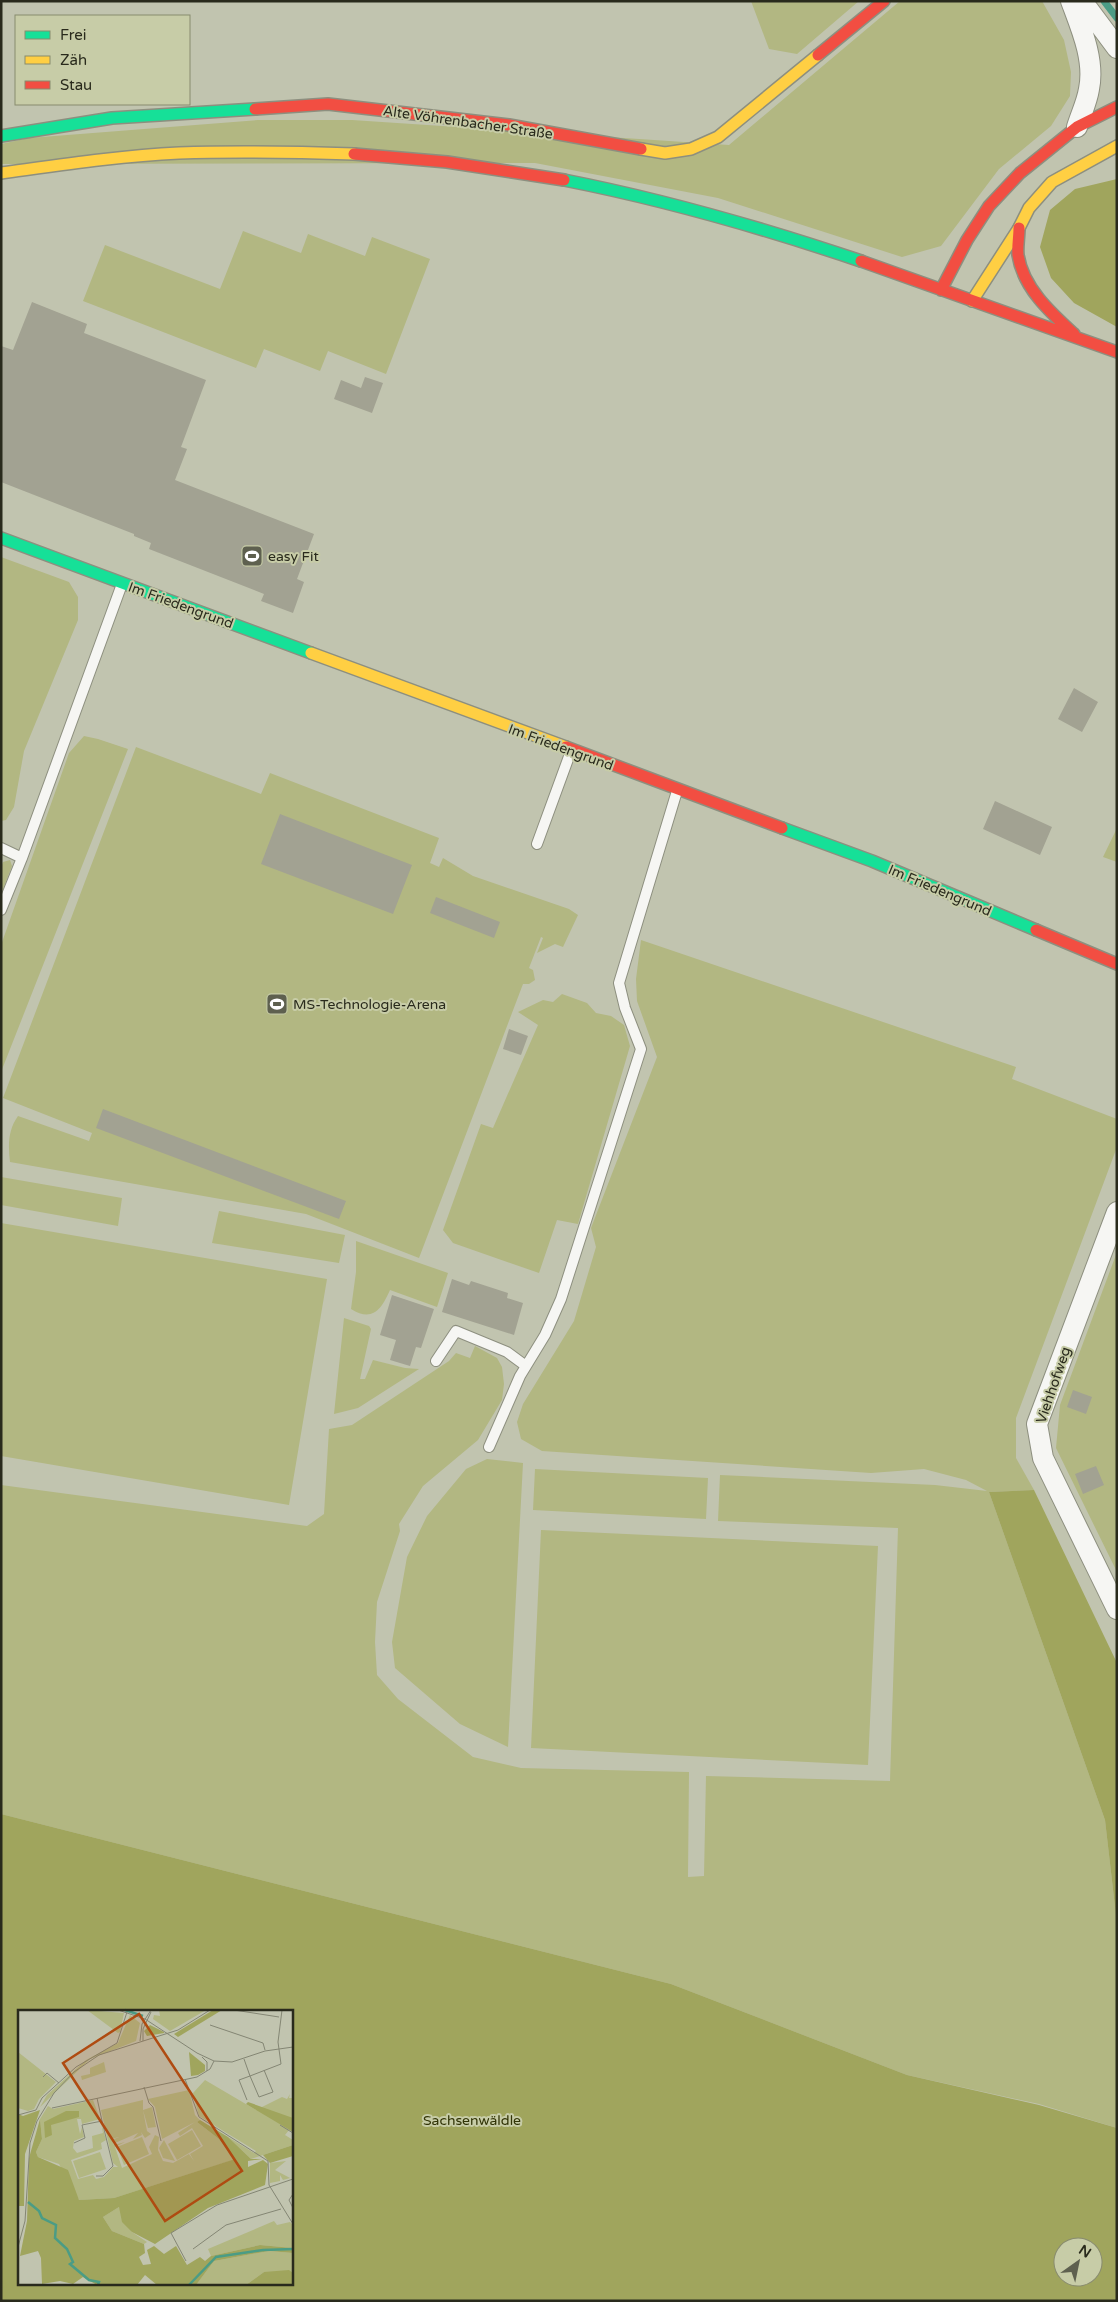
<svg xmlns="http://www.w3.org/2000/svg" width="1118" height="2302" viewBox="0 0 1118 2302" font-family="'Varela Round',sans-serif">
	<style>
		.green { fill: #b2b782 }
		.forest { fill: #a0a55d; fill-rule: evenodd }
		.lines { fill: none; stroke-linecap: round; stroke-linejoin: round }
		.stream { stroke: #4b9c85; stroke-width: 7 }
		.building { fill: #a2a292 }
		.lane-casing { stroke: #8d8f7f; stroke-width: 12 }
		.street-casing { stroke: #8d8f7f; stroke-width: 22 }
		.fast-casing { stroke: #8d8f7f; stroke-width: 14 }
		.slow-casing { stroke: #8d8f7f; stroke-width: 14 }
		.jam-casing { stroke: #8d8f7f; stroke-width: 14 }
		.lane { stroke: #f6f6f3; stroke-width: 10 }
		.street { stroke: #f6f6f3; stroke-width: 20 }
		.fast { stroke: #16e098; stroke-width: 11 }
		.slow { stroke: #ffcf43; stroke-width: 11 }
		.jam { stroke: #f24e42; stroke-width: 11 }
		.labels { text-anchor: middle; stroke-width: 4; stroke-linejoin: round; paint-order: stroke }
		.street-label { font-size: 14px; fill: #292a1c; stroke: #c7cca7 }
		.poi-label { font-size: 14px; fill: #292a1c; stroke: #c7cca7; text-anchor: start }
		.park-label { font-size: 14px; fill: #313406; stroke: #c7cca7 }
		.inset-river { fill: none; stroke: #4b9c85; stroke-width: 2.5 }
		.inset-road { fill: none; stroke: #848674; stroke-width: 1 }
		.view { fill: #af4b11; fill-opacity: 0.15; stroke: #af4b11; stroke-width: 2.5 }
		.inset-edge { fill: none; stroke: #292a1c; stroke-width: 2.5 }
	</style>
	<rect width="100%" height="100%" fill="#c1c4af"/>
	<path class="green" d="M 751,1 L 859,1 L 797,54 L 769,49 Z
		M 900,1 L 1042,1 L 1064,40 L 1071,72 L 1070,96 L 1051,126 L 999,169 L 941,246 L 902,257 L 718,198 L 535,163 L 1,164 L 1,144 L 29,138 L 258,120 L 352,120 L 729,145 Z
		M 243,231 L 301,253 L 308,234 L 365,256 L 372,237 L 430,259 L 386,374 L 328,351 L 320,371 L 264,349 L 256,368 L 83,301 L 105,245 L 220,289 Z
		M 1,557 L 69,582 L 78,597 L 78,620 L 24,751 L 14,807 L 6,820 L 1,821 Z
		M 84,736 L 98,739 L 128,749 L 1,1072 L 1,945 L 69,753 Z
		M 136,747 L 261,794 L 270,773 L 439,838 L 430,863 L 439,867 L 443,858 L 473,876 L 569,909 L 578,915 L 563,947 L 555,944 L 537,953 L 543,938 L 541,937 L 529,968 L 533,970 L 535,980 L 529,984 L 523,984 L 419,1258 L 306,1214 L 10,1162 C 8,1145 8,1130 18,1116 L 89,1141 L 92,1133 L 3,1098 Z
		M 1117,828 L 1117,862 L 1103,857 Z
		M 10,860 L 12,866 L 1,894 L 1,867 L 3,862 Z
		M 641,940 L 1016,1067 L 1012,1079 L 1117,1119 L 1117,1147 L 1016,1418 L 1016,1458 L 1034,1490 L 989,1492 L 1105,1820 L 1117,1924 L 1117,2128 L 1039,2104 L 907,2075 L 671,1984 L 1,1814 L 1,1485 L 307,1526 L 324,1514 L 329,1429 L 352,1425 L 449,1361 L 456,1353 L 470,1358 L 475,1346 L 497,1358 L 502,1367 L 504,1384 L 502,1400 L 478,1440 L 423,1486 L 399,1524 L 400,1531 L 377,1602 L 375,1642 L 377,1675 L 398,1699 L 473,1757 L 521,1768 L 689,1772 L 688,1877 L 704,1876 L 706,1776 L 890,1781 L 898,1528 L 718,1521 L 720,1475 L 935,1485 L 987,1491 L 966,1480 L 924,1469 L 871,1473 L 542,1451 L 521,1439 L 517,1422 L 523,1404 L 574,1321 L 596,1247 L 591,1228 L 657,1057 L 637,1001 L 636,979 Z
		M 562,994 L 587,1003 L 596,1013 L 611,1016 L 624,1025 L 630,1046 L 578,1224 L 557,1220 L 539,1273 L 453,1243 L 443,1230 L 481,1124 L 493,1128 L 538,1025 L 518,1012 L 543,1000 L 553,1002 Z
		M 1,1177 L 122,1198 L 118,1226 L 1,1205 Z
		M 219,1211 L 345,1235 L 339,1263 L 212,1243 Z
		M 1,1223 L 327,1279 L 289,1505 L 1,1456 Z
		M 356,1241 L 448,1273 L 437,1307 L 390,1290 C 382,1308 373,1323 351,1309 L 356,1272 Z
		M 1117,1252 L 1117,1572 L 1056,1448 L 1060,1405 Z
		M 344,1318 L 369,1326 L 371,1329 L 360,1379 L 365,1379 L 373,1360 L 405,1368 L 419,1369 L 358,1408 L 334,1414 Z
		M 487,1459 L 523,1463 L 508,1747 L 460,1724 L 395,1668 L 392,1642 L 407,1557 L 427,1516 L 466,1469 Z
		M 535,1469 L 708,1478 L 706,1519 L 533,1510 Z
		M 541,1530 L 878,1546 L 868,1765 L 531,1748 Z"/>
	<path class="forest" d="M 1117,179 L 1117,327 L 1074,303 L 1051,278 L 1040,247 L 1050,210 L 1075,189 Z
		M 1034,1490 L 1117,1663 L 1117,1924 L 1105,1820 L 989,1492 Z
		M 1,1814 L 671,1984 L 907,2075 L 1039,2105 L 1117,2128 L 1117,2301 L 1,2301 ZM 19,2011 L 291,2011 L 291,2283 L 19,2283 ZM 1063,2247 L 1093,2247 L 1093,2277 L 1063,2277 Z"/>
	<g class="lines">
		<path class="stream" d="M 1104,1 L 1117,18"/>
	</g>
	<path class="building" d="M 32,302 L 87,324 L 84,333 L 206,380 L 181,447 L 187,449 L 175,480 L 314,534 L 297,579 L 304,582 L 293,613 L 261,601 L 264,594 L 149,549 L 151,543 L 134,536 L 134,534 L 1,482 L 1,346 L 13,350 Z
		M 365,377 L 383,383 L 372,413 L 334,399 L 341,380 L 361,388 Z
		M 1074,688 L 1098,702 L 1082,732 L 1058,719 Z
		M 995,801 L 1052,827 L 1040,855 L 983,829 Z
		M 280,814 L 412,865 L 393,914 L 261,864 Z
		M 436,897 L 500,922 L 494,938 L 430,913 Z
		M 509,1029 L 528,1036 L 521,1055 L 503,1049 Z
		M 103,1109 L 346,1201 L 339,1219 L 96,1128 Z
		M 452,1279 L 469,1285 L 471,1281 L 508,1293 L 507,1298 L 523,1303 L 514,1335 L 442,1312 Z
		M 392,1295 L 434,1309 L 421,1348 L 416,1347 L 410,1366 L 390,1360 L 396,1340 L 380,1335 Z
		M 1073,1390 L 1092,1397 L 1086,1414 L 1067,1407 Z
		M 1096,1466 L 1104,1485 L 1083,1494 L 1075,1474 Z"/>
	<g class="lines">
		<g class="lane-casing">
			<path id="lane" d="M 537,844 L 571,751
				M 1,848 L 22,858 L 122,584
				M 1,910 L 22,858
				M 436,1361 L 456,1331 L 507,1352 L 526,1366
				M 489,1447 L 520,1376 L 545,1335 L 561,1299 L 641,1049 L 625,1008 L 619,983 L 677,791"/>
		</g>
		<g class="street-casing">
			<path id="street" d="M 1071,1 C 1081,28 1095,60 1089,89 C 1087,102 1081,114 1077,127
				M 1082,1 L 1117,48
				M 1117,1212 L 1037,1424 L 1043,1458 L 1117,1609"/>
		</g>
		<g class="fast-casing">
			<path id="fast" d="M 1,136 L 112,118 L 255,109
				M 564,180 C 666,200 763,228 861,261
				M 1,538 L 311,653
				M 782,828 L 872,861 L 1036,930"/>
		</g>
		<g class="slow-casing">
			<path id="slow" d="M 641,149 L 665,153 L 691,149 L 718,137 L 818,55
				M 1,173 C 60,165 119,156 179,153 C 237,151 295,152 354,154
				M 972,301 L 1019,228 L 1029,208 L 1052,182 L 1117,146
				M 311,653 L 566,747"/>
		</g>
		<g class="jam-casing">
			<path id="jam" d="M 818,55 L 884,1
				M 255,109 L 328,104 L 509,125 L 641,149
				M 354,154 L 447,162 L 564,180
				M 1019,228 C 1019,237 1017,247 1018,255 C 1023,288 1051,313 1074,334
				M 861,261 L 1117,352
				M 941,290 L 967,240 L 989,206 L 1020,173 L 1077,127 L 1117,107
				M 566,747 L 782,828
				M 1036,930 L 1117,964"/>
		</g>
		<use href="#lane" class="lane"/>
		<use href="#street" class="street"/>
		<use href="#fast" class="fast"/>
		<use href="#slow" class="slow"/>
		<use href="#jam" class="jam"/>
	</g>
	<defs>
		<g id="stadium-square" transform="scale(1.125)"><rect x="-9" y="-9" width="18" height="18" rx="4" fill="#5e604f" stroke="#c7cca7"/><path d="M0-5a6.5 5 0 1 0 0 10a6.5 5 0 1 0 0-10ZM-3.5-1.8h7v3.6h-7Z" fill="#fff"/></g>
	</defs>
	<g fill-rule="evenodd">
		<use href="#stadium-square" x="252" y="556"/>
		<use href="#stadium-square" x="277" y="1004"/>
	</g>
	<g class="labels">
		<g class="street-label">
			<text transform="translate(468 122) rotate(8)" y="5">Alte Vöhrenbacher Straße</text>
			<text transform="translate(181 605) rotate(20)" y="5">Im Friedengrund</text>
			<text transform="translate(561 747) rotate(20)" y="5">Im Friedengrund</text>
			<text transform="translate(940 890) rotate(23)" y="5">Im Friedengrund</text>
			<text transform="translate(1053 1385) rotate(-71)" y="5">Viehhofweg</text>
		</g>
		<g class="poi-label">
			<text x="268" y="561">easy Fit</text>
			<text x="293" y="1009">MS-Technologie-Arena</text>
		</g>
		<g class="park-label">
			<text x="472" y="2125">Sachsenwäldle</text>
		</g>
	</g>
	<g transform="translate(18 2010)">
		<rect width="275" height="275" fill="#c1c4af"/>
		<path d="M 69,0 L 106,3 L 102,22 L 100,23 ZM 141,0 L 188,0 L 152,21 L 135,9 L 136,5 L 142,6 ZM 112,5 L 122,13 L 118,31 L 72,49 L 22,97 L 29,85 L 68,50 L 100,33 ZM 0,42 L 38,72 L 21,89 L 16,99 L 10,101 L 0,98 ZM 86,52 L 88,62 L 64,70 L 63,66 L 72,64 L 72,58 ZM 187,70 L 238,100 L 264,87 L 269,89 L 272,84 L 271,88 L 275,88 L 275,122 L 271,120 L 267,125 L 275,130 L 275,135 L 233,149 L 210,127 L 236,143 L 238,141 L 181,106 L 175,83 ZM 171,80 L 177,105 L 182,110 L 179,112 L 201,129 L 218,149 L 96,188 L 61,190 L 41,154 L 20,147 L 18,142 L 24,129 L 22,109 L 30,96 L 35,99 L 75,90 L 82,109 L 64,114 L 63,109 L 59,109 L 62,124 L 64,117 L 66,127 L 56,131 L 55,138 L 59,143 L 75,138 L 74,126 L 85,123 L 83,112 L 88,130 L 83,133 L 84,139 L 53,150 L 60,169 L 75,165 L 78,169 L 86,167 L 95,157 L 100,157 L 95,153 L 83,100 L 125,90 L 125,100 L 134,97 L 138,117 L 130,118 L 125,100 L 129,121 L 133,124 L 127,128 L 123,122 L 124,125 L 115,129 L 120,123 L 97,133 L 96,129 L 101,127 L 93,129 L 96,135 L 107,132 L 97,137 L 104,158 L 134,144 L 131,137 L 137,125 L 141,127 L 140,140 L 145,151 L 155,153 L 171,144 L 176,151 L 172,144 L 185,136 L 174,118 L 162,126 L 160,123 L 177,112 L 144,129 L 137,97 L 130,89 ZM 174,120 L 183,136 L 159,150 L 150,134 ZM 124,127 L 131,144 L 106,155 L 99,137 ZM 146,130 L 157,151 L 145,148 L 141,138 ZM 82,142 L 88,159 L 61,168 L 55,151 ZM 268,151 L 257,160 L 272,168 L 265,170 L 262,165 L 262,171 L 252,173 L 252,153 ZM 101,197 L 114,222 L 129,232 L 126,234 L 94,221 L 85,207 ZM 256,211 L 259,215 L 272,212 L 275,215 L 275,238 L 242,235 L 193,246 L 190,239 ZM 251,241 L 275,243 L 275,263 L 246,262 L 228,275 L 178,275 L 196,251 Z" fill="#b2b782"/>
		<path d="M 195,0 L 204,0 L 160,27 L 156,24 ZM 132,15 L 146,22 L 146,23 L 129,26 L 126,21 ZM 171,42 L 187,55 L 187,61 L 180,65 L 173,66 ZM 230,92 L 275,108 L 275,122 L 228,94 ZM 22,100 L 7,144 L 6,196 L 1,196 L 0,204 L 0,104 L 5,106 ZM 48,101 L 61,101 L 61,107 L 33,115 L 34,125 L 27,128 L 26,112 ZM 22,109 L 24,129 L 18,142 L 20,147 L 50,160 L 61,190 L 96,188 L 217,149 L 201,129 L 179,112 L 182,110 L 210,127 L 233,149 L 244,149 L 230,151 L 230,157 L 245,150 L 250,154 L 247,175 L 190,198 L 137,234 L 114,222 L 104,212 L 101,197 L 85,207 L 94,221 L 126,234 L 127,243 L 121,247 L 125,255 L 133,254 L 129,240 L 136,236 L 146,244 L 158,236 L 169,255 L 182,247 L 187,251 L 193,246 L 242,235 L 275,238 L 275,243 L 251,241 L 196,251 L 178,275 L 139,275 L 127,265 L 119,275 L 79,275 L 65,267 L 55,274 L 42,271 L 24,274 L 23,248 L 20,241 L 2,246 L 9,211 L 11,148 ZM 275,135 L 275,146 L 252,153 L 245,145 ZM 271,260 L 275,263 L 275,275 L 228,275 L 246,262 Z" fill="#a0a55d"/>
		<path class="inset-river" d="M 107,0 L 125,6M 10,192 L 21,201 L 24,208 L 38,215 L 37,228 L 49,239 L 55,252 L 52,254 L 71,270 L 81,272 L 80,275M 171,275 L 198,247 L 245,240 L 275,239"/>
		<path class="inset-road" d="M 100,0 L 127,9 L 179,43 L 196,51 L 214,52 L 247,41 L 275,37M 216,0 L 261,7M 192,15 L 245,33 L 247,40M 122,31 L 124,14 L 133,0M 125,31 L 125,19 L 133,2M 184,47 L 189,52 L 189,61M 226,49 L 232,66 L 263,54M 263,54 L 260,32 L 264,0M 25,67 L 29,63 L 41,73M 167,69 L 181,107 L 250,151 L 251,175 L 275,214M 126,77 L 131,93 L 135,97 L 143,131M 229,90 L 221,70 L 232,66 L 241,87 L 255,82 L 246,60M 34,98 L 179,67 L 192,59 L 196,51M 0,105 L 18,100 L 24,88 L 58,57 L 99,33 L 109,2M 262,115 L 275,123M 56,133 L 67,128 L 64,115 L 84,111 L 79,88M 78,166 L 85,166 L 95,156 L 84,111M 275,184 L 271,190 L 275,198M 0,237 L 7,211 L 12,133 L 19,111 L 36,83 L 56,62 L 81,45 L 160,20 L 192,0M 175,239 L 208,215 L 263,199M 168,251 L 153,223 L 199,195 L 275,169"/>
		<path class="view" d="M 121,4 L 224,161 L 147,211 L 45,53 Z"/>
		<rect width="275" height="275" class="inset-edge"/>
	</g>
	<rect width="1118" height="2302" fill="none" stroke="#292a1c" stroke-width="5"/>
	<rect x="15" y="15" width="175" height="90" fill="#c7cca7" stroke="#888b6f"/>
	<rect x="25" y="31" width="25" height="8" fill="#16e098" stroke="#888b6f"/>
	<text x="60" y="40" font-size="15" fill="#292a1c">Frei</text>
	<rect x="25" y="56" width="25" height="8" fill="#ffcf43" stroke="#888b6f"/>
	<text x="60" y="65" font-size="15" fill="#292a1c">Zäh</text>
	<rect x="25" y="81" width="25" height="8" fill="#f24e42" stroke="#888b6f"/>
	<text x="60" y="90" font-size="15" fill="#292a1c">Stau</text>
	<g transform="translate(1078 2262) rotate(33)"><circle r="24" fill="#c7cca7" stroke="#888b6f"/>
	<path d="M0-4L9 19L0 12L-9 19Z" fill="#5e604f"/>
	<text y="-8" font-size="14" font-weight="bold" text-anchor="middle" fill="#292a1c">N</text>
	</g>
</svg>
